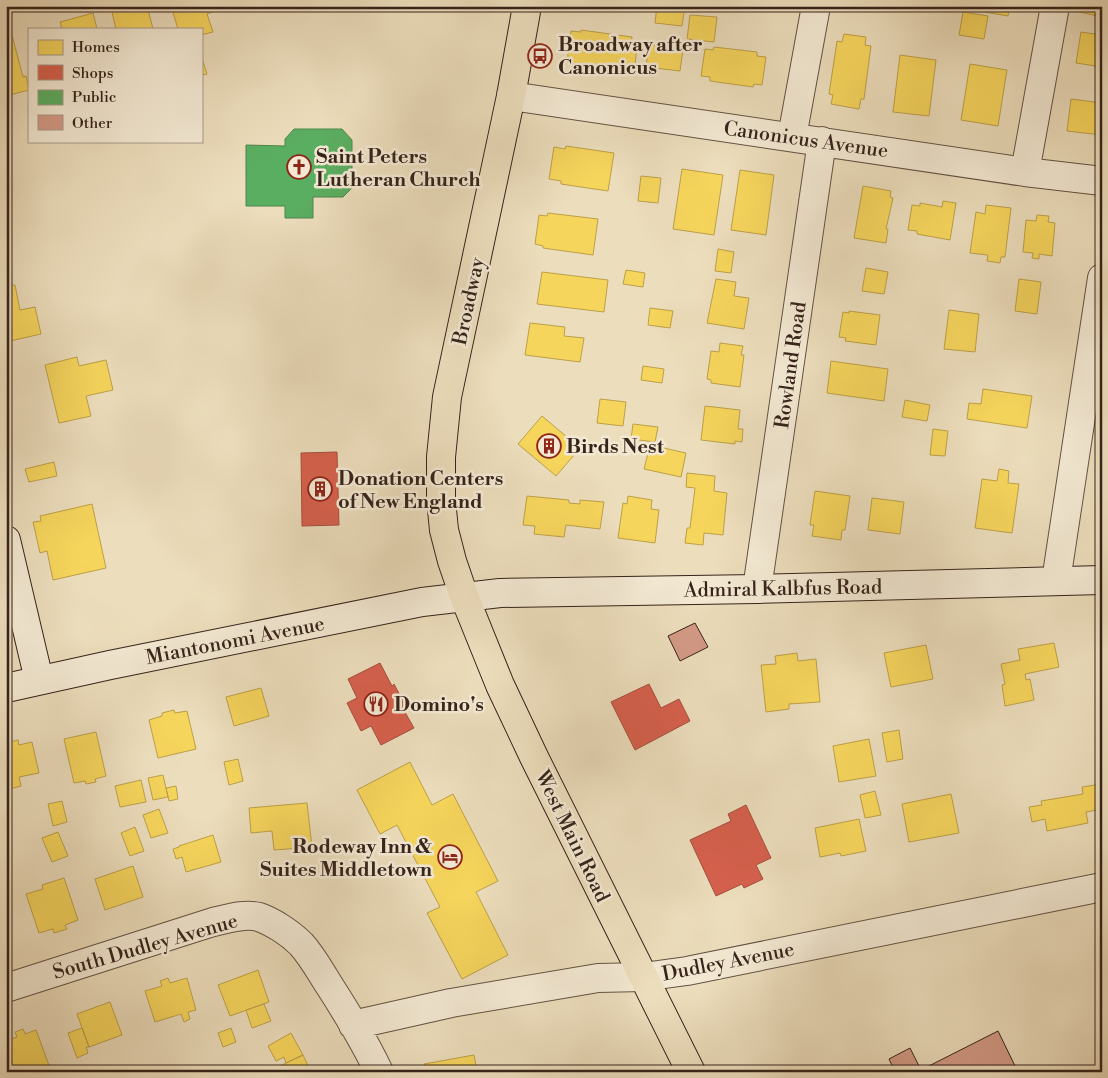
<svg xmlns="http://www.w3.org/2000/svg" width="1108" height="1078" viewBox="0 0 1108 1078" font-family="'Libre Bodoni',serif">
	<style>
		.homes { fill: #f6d55c; stroke: #bca048 }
		.shops { fill: #d6604d; stroke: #a64e3e }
		.public { fill: #5aae61; stroke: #4f844c }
		.building { fill: #d39a86; stroke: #36231b }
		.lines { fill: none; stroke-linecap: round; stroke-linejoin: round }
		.street-casing { stroke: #645243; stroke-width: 30 }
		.secondary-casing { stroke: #36231b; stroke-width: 30 }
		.primary-casing { stroke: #36231b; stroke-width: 30 }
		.street { stroke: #f3e9d3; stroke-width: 28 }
		.secondary { stroke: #f3e9d3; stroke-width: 28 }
		.primary { stroke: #ecddbc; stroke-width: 28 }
		.labels { text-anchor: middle; stroke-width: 5; stroke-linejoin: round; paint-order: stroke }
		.poi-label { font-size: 20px; font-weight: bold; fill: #36231b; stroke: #f3e9d3; text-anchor: start }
		.street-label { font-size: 20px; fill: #36231b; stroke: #f3e9d3 }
	</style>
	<rect width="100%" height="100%" fill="#ecddbc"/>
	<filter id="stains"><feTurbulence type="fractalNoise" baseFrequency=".004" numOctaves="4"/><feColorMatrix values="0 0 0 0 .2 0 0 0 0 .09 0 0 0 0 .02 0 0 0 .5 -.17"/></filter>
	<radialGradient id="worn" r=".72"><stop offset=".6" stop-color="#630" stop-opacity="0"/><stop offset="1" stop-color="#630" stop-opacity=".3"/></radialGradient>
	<path class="homes" d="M 119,6 L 147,6 L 153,29 L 116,29 L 111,8 Z
		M 171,6 L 213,6 L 215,11 L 207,14 L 213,32 L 201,35 L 201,29 L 178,29 Z
		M 657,6 L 685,6 L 682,26 L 655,23 Z
		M 968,6 L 1010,6 L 1008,16 L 967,9 Z
		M 1076,6 L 1102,6 L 1102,17 L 1075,11 Z
		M 963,12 L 988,16 L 984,39 L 959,35 Z
		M 93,13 L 97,29 L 62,29 L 60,22 Z
		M 690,15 L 717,17 L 714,42 L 687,39 Z
		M 581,30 L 632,37 L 631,46 L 637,47 L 635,65 L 628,64 L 627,72 L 610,70 L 605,72 L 567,62 L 571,31 L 581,32 Z
		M 1081,32 L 1102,35 L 1102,67 L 1076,63 Z
		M 844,34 L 866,37 L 865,45 L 871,46 L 864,99 L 861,99 L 859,109 L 831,104 L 833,95 L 829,94 L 837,41 L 842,42 Z
		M 12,35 L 23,77 L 26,76 L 29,90 L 6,96 L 6,37 Z
		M 649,44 L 683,49 L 680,71 L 646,67 Z
		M 714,47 L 757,52 L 757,56 L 766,57 L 762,85 L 754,84 L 753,87 L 710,81 L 710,77 L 701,76 L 705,49 L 713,50 Z
		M 201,55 L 207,74 L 201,75 Z
		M 900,55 L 936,60 L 929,116 L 893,112 Z
		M 970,64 L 1007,70 L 998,126 L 961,120 Z
		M 1071,99 L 1102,103 L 1102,135 L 1067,131 Z
		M 566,146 L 614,153 L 608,191 L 561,184 L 561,181 L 549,179 L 554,147 L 565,149 Z
		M 682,169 L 723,175 L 714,235 L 673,229 Z
		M 740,170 L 774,175 L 766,235 L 731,230 Z
		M 641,176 L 661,178 L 658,203 L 638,201 Z
		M 863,186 L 891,191 L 890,197 L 893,198 L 886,229 L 888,229 L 886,243 L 854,238 Z
		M 943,201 L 956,203 L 950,240 L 917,234 L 917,231 L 908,230 L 912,205 L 920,206 L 920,203 L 942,207 Z
		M 986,205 L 1011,208 L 1005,257 L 1001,257 L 1000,263 L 987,261 L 988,255 L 970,253 L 976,212 L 985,214 Z
		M 548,213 L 598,219 L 593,255 L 543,248 L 543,246 L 535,244 L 539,215 L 547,216 Z
		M 1037,215 L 1049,216 L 1048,222 L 1055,223 L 1052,256 L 1039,254 L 1039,259 L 1032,258 L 1033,253 L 1023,252 L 1026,220 L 1036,221 Z
		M 718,249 L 734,252 L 731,273 L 715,271 Z
		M 866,268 L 888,272 L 884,294 L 862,291 Z
		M 626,270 L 645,273 L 643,287 L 623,284 Z
		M 542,272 L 608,280 L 604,312 L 537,304 Z
		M 716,279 L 736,282 L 734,296 L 749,298 L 744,329 L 707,323 Z
		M 1019,279 L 1041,282 L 1037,314 L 1015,311 Z
		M 15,285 L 20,310 L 35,307 L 41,334 L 6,342 L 6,286 Z
		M 650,308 L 673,311 L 670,328 L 648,325 Z
		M 949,310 L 979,314 L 975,352 L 944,349 Z
		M 849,311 L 880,315 L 876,345 L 845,341 L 846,338 L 839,337 L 843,312 L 849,313 Z
		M 530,323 L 565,327 L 564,336 L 584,338 L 580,362 L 525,355 Z
		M 720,343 L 743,346 L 741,355 L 744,355 L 740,387 L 711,383 L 711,380 L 707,379 L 711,351 L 719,352 Z
		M 77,357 L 79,366 L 106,360 L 113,390 L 86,396 L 91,416 L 59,423 L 45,365 Z
		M 831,361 L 888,369 L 884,401 L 827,393 Z
		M 643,366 L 664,369 L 662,383 L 641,380 Z
		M 983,389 L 1032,396 L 1027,428 L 967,419 L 969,403 L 981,404 Z
		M 600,399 L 626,402 L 623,426 L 597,423 Z
		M 905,400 L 930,405 L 927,421 L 902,417 Z
		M 705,406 L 740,410 L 738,429 L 743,429 L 742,442 L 735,441 L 735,444 L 701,440 Z
		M 542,416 L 580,448 L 556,476 L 518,444 Z
		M 633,424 L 658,427 L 655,442 L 631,439 Z
		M 933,429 L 948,431 L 945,456 L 930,455 Z
		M 650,445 L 686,453 L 681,477 L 644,469 Z
		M 54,462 L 57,476 L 29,482 L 25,469 Z
		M 999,469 L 1009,471 L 1008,483 L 1019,484 L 1012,533 L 975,528 L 982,479 L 997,481 Z
		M 687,473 L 715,476 L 714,491 L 727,493 L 723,535 L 704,533 L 703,545 L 685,543 L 687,528 L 690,528 L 695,488 L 686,487 Z
		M 815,491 L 850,496 L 845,530 L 842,530 L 841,540 L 812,536 L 814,525 L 810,525 Z
		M 527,496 L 569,500 L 569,503 L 580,504 L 580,500 L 604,502 L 600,529 L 566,525 L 564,537 L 534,534 L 535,526 L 523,525 Z
		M 628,496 L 652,500 L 651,509 L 659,510 L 655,543 L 618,538 L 623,503 L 627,504 Z
		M 872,498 L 904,502 L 900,534 L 868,530 Z
		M 92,504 L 106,568 L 53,580 L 47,551 L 40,553 L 33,522 L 41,521 L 40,516 Z
		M 1054,643 L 1059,667 L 1025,674 L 1026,680 L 1030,679 L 1034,700 L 1005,706 L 1002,685 L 1005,684 L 1001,664 L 1020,660 L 1018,649 Z
		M 926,645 L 933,679 L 891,687 L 884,653 Z
		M 797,653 L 798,661 L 816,659 L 820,702 L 789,704 L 789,709 L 766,712 L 761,665 L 776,664 L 775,656 Z
		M 261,688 L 269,716 L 234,726 L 226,697 Z
		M 174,710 L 175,713 L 187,711 L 196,749 L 158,758 L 149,720 L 162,716 L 162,713 Z
		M 899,730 L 903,759 L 887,762 L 882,733 Z
		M 96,732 L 106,776 L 95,779 L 96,782 L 86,784 L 85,781 L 74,783 L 64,739 Z
		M 869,739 L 876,776 L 839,782 L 833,746 Z
		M 18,740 L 19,745 L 32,742 L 39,773 L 19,777 L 21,786 L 6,790 L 6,743 Z
		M 238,759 L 243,781 L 229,785 L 224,762 Z
		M 410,762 L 432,805 L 453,794 L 498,881 L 476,892 L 508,955 L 462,979 L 427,913 L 440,907 L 397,825 L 380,834 L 357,790 Z
		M 163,775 L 168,797 L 153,800 L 148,778 Z
		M 141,780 L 146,802 L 120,807 L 115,786 Z
		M 1102,784 L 1102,809 L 1086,812 L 1088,823 L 1047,831 L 1045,819 L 1032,822 L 1029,807 L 1042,805 L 1041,801 L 1083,794 L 1082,787 Z
		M 176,786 L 178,799 L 169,801 L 166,788 Z
		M 875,791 L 881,815 L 865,818 L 860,795 Z
		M 951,794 L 959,833 L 909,842 L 902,804 Z
		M 62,801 L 67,822 L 53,826 L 48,804 Z
		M 307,803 L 312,847 L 274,850 L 272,831 L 251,833 L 249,808 Z
		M 159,809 L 168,833 L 151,838 L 143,815 Z
		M 859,819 L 866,851 L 841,856 L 840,853 L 820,857 L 815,828 Z
		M 135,827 L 144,851 L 130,856 L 121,833 Z
		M 58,832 L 68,856 L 52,862 L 42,838 Z
		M 213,835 L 221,862 L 186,872 L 182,857 L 176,859 L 173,849 L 179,847 L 179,846 Z
		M 133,866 L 143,897 L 105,910 L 95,879 Z
		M 64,878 L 78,920 L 65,925 L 67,929 L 54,933 L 53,929 L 39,933 L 26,894 L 43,889 L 42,885 Z
		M 258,970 L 269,1002 L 230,1016 L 218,985 Z
		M 168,978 L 170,983 L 187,978 L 196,1010 L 188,1012 L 190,1019 L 184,1022 L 181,1014 L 155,1022 L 145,991 L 162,986 L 160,981 Z
		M 110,1002 L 122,1035 L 89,1047 L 77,1014 Z
		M 264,1004 L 271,1021 L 252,1028 L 246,1010 Z
		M 82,1028 L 89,1047 L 86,1047 L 88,1053 L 77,1058 L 68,1033 Z
		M 231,1028 L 236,1042 L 223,1047 L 218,1033 Z
		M 23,1029 L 25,1034 L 36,1030 L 50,1068 L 41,1072 L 16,1072 L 6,1045 L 6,1041 L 17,1037 L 15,1032 Z
		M 291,1033 L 303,1055 L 286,1063 L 284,1057 L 276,1061 L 268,1046 Z
		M 303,1055 L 311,1072 L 270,1072 L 286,1063 Z
		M 474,1055 L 477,1072 L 426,1072 L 424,1064 Z
		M 182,1066 L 183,1072 L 163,1072 Z"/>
	<path class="shops" d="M 337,452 L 339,525 L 302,526 L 301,453 Z
		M 380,663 L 392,686 L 394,684 L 405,705 L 402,707 L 414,728 L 381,745 L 371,726 L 361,731 L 347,703 L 357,698 L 348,679 Z
		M 649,684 L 661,708 L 679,699 L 690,721 L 635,750 L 611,702 Z
		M 746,805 L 771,858 L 756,865 L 763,879 L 744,888 L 742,884 L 716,896 L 690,840 L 731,821 L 728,814 Z"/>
	<path class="public" d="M 294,129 L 342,129 L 352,140 L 352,188 L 343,197 L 313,197 L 313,218 L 285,218 L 285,206 L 246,206 L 246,145 L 285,146 L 285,139 Z"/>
	<path class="building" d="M 695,623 L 708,647 L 680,661 L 668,636 Z
		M 998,1031 L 1018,1072 L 895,1072 L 889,1059 L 910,1048 L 921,1070 Z"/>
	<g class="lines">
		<g class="street-casing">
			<path id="street" d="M 511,96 L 1025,172 L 1102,181
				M 792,137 L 816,6
				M 1025,172 L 1055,6
				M 1056,581 L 1102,278
				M 757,589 L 822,141
				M 6,988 L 213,922 C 227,919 245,913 259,917 C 273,922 290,933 301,944 C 312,956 320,971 329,985 C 347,1013 365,1042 379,1072
				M 353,1025 L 451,1003 L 598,978 L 643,977 L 687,971 L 1102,887"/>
		</g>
		<g class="secondary-casing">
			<path id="secondary" d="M 6,540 L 39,680
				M 6,688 L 110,665 L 422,602 L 500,593 L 757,589 L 1102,580"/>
		</g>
		<g class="primary-casing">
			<path id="primary" d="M 527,6 L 511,96 L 447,397 L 441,457 L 441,500 L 444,530 L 452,561 L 464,596 L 500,685 L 534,757 L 691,1072"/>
		</g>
		<use href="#street" class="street"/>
		<use href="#secondary" class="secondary"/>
		<use href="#primary" class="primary"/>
	</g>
	<defs>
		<g id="bus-ring" transform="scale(1.25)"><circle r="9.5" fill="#f3e9d3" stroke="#8f2418" stroke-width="1.5"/><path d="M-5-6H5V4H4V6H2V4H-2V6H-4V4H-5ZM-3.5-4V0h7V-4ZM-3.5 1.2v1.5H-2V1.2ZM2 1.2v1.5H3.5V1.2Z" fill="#8f2418"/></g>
		<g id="church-ring" transform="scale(1.25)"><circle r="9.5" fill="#f3e9d3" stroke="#8f2418" stroke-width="1.5"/><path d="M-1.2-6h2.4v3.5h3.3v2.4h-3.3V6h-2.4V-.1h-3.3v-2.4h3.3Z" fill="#8f2418"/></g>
		<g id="building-ring" transform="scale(1.25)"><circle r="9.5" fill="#f3e9d3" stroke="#8f2418" stroke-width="1.5"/><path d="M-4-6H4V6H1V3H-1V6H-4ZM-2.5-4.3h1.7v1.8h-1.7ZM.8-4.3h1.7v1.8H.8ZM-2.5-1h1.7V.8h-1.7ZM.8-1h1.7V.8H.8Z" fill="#8f2418"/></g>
		<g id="restaurant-ring" transform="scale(1.25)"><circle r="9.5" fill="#f3e9d3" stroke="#8f2418" stroke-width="1.5"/><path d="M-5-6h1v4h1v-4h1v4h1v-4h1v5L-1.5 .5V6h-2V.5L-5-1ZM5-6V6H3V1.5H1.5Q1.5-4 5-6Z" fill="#8f2418"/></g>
		<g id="hotel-ring" transform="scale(1.25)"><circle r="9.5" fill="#f3e9d3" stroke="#8f2418" stroke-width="1.5"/><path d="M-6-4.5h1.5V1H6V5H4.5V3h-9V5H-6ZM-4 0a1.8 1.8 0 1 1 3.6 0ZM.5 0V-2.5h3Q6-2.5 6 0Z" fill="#8f2418"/></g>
	</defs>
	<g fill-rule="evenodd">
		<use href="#bus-ring" x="540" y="56"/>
		<use href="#church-ring" x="299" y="167"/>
		<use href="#building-ring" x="549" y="446"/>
		<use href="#building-ring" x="320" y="489"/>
		<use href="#restaurant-ring" x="376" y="704"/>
		<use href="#hotel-ring" x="450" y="857"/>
	</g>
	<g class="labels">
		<g class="poi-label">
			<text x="558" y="51">Broadway after<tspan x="558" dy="23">Canonicus</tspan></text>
			<text x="316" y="163">Saint Peters<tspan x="316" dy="23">Lutheran Church</tspan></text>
			<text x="566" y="453">Birds Nest</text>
			<text x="338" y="485">Donation Centers<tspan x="338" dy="23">of New England</tspan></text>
			<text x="394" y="711">Domino's</text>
			<text x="432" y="853" text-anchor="end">Rodeway Inn &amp;<tspan x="432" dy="23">Suites Middletown</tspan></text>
		</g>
		<g class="street-label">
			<text transform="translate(806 139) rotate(8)" y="7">Canonicus Avenue</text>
			<text transform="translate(468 301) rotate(-78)" y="7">Broadway</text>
			<text transform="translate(790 365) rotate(-82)" y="7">Rowland Road</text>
			<text transform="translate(783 588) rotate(-1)" y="7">Admiral Kalbfus Road</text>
			<text transform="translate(235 640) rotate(-11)" y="7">Miantonomi Avenue</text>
			<text transform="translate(573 836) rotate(64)" y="7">West Main Road</text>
			<text transform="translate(145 946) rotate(-16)" y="7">South Dudley Avenue</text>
			<text transform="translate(728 961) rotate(-11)" y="7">Dudley Avenue</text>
		</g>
	</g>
	<rect width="1108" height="1078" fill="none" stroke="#ecddbc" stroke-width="25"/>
	<rect x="8" y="8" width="1093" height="1063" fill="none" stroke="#36231b" stroke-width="2.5"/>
	<rect x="12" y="12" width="1083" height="1053" fill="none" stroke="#36231b"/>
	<rect x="28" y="28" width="175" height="115" fill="#f3e9d3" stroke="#a79a89"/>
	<rect x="38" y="40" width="25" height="15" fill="#f6d55c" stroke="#a79a89"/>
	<text x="72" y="52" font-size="15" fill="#36231b">Homes</text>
	<rect x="38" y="65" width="25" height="15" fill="#d6604d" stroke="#a79a89"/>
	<text x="72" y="78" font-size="15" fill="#36231b">Shops</text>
	<rect x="38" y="90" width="25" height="15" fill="#5aae61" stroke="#a79a89"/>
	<text x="72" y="102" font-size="15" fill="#36231b">Public</text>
	<rect x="38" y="115" width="25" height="15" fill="#d39a86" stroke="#a79a89"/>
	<text x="72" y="128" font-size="15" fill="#36231b">Other</text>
	<rect width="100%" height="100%" filter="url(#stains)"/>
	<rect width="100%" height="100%" fill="url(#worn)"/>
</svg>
